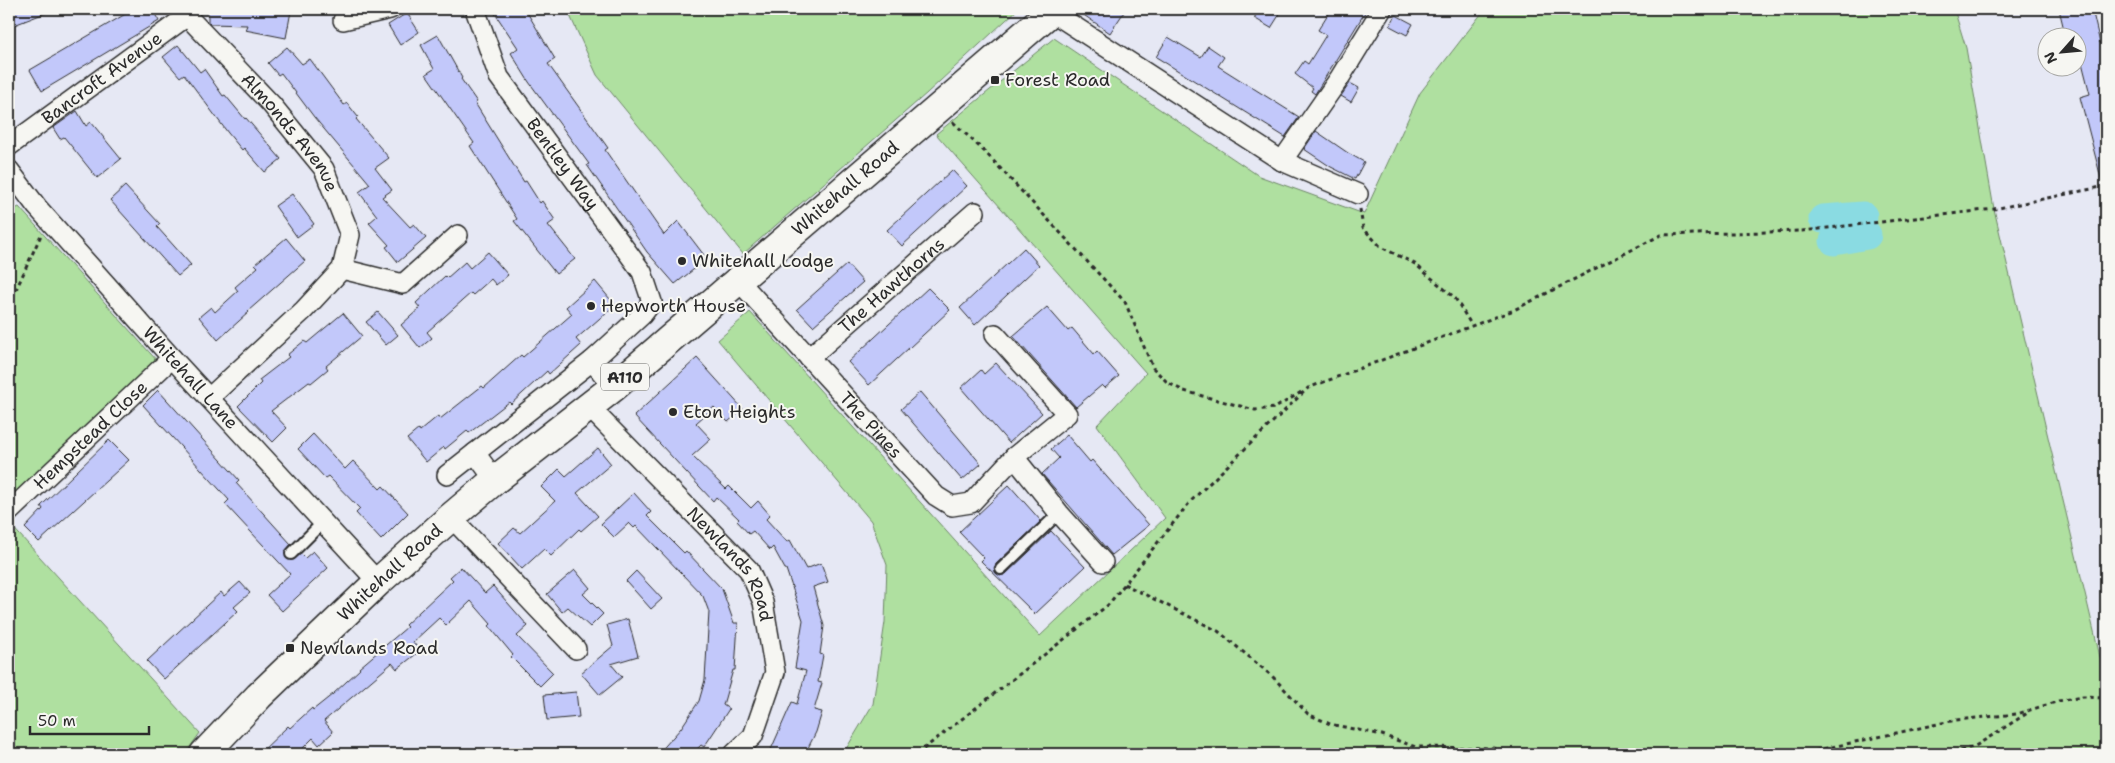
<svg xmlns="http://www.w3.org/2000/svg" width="2115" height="763" viewBox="0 0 2115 763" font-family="'Shantell Sans',sans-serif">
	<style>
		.green { fill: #afe0a0; stroke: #6d8666 }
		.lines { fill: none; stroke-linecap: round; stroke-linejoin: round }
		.river { stroke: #8adbe2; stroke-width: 29 }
		.building { fill: #c2c8fa; stroke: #2b2b2b }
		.lane-casing { stroke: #2b2b2b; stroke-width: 14 }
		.street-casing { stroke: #2b2b2b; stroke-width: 22 }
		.primary-casing { stroke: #2b2b2b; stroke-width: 31 }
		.path { stroke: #2b2b2b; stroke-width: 3; stroke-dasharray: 4 4; stroke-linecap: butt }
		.lane { stroke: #f6f6f2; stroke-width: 10 }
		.street { stroke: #f6f6f2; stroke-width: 19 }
		.primary { stroke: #f6f6f2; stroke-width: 28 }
		.poi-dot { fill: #2b2b2b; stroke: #f6f6f2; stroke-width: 2 }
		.labels { text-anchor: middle; stroke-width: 4; stroke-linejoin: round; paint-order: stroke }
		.shield { fill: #f6f6f2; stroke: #686867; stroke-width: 1 }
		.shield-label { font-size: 16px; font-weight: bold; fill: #2b2b2b }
		.street-label { font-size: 18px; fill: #2b2b2b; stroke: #f6f6f2 }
		.poi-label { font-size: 18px; fill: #2b2b2b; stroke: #f6f6f2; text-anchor: start }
	</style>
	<rect width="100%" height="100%" fill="#e6e8f4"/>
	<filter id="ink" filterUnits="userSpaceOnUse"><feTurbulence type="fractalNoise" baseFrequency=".02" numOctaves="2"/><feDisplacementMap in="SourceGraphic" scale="10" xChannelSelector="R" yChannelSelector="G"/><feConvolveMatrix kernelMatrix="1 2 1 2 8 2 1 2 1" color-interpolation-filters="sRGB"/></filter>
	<g filter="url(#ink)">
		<path class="green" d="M 567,9 L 1018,9 L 927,93 L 743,254 L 597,75 Z
			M 1485,9 L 1954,9 L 1966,48 L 1994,209 L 2106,682 L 2106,754 L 843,754 L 873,704 L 885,622 L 887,565 L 871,521 L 718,340 L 750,312 L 1040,636 L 1165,518 L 1097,425 L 1146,373 L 936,134 L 1054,38 L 1259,176 L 1364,214 L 1420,93 Z
			M 19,207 L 159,363 L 9,500 L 9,212 Z
			M 9,523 L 200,733 L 185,754 L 9,754 Z"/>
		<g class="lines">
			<path class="river" d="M 1823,219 L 1863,216
				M 1834,241 L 1867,235"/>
		</g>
		<path class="building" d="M 9,9 L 53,9 L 53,10 L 9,27 Z
			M 134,9 L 152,9 L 159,21 L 42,91 L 30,70 Z
			M 208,9 L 279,9 L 291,11 L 286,38 L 245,30 L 247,25 L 210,24 L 208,22 Z
			M 492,9 L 525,9 L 555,59 L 548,64 L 608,148 L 605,150 L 664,235 L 678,221 L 707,259 L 675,284 L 647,252 L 587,165 L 589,164 L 529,82 L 511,53 L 518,48 Z
			M 1075,9 L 1126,9 L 1110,33 Z
			M 1260,9 L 1283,9 L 1271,28 L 1254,18 Z
			M 1331,9 L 1367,9 L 1315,94 L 1311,91 L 1313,88 L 1295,74 L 1304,61 L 1308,64 L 1326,35 L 1318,30 Z
			M 2059,9 L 2092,9 L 2100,43 L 2104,42 L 2106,52 L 2106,181 L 2102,182 L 2080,97 L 2090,94 L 2078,47 L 2078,38 L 2075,38 L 2073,32 L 2065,34 Z
			M 407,13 L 419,32 L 400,45 L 388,25 Z
			M 1396,15 L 1413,24 L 1407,35 L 1390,26 Z
			M 438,35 L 462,78 L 461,79 L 477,102 L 475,103 L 524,182 L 526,181 L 540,203 L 542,201 L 555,220 L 548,225 L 575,259 L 556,274 L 514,221 L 517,219 L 470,146 L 474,143 L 426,74 L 434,69 L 421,45 Z
			M 1168,37 L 1201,57 L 1208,46 L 1224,57 L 1218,66 L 1299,117 L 1285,137 L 1156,57 Z
			M 178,45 L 200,72 L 204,69 L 223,96 L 225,95 L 245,119 L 246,118 L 281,159 L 265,172 L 244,148 L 242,150 L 228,133 L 184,74 L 180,77 L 163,57 Z
			M 287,47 L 302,64 L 310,59 L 344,105 L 347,103 L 358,117 L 356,119 L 389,158 L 375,168 L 392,190 L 382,197 L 410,227 L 414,224 L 426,238 L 398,262 L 386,247 L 389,245 L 369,223 L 377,216 L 359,192 L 370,184 L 314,117 L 281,73 L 278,75 L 268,63 Z
			M 1350,83 L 1359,88 L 1351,102 L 1341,96 Z
			M 77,111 L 86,126 L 91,122 L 121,159 L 97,178 L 64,137 L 60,139 L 53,128 Z
			M 1316,131 L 1348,153 L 1364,162 L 1355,179 L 1331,167 L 1304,149 Z
			M 952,170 L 967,186 L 902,246 L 887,230 Z
			M 125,186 L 160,224 L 157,227 L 191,265 L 178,276 L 110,200 Z
			M 292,194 L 314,224 L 297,237 L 275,206 Z
			M 286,238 L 305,261 L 248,311 L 249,312 L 218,340 L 199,317 L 211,307 L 215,312 L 238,291 L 235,287 L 258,267 L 255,264 Z
			M 1024,248 L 1039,265 L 975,325 L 960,308 Z
			M 488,252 L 508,275 L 496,285 L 491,279 L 473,295 L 471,293 L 427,332 L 432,338 L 420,348 L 401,325 L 420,308 L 416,303 L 445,276 L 447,278 L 465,262 L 470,268 Z
			M 847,264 L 863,282 L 813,326 L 797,309 Z
			M 595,281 L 615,305 L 576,339 L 581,345 L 549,374 L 547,371 L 511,404 L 509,402 L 469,433 L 467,431 L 445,449 L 444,447 L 426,462 L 407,439 L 419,429 L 420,431 L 438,416 L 440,419 L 482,386 L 484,388 L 521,355 L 523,357 L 572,314 L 566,307 Z
			M 928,288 L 950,310 L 869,385 L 848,362 Z
			M 1047,307 L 1068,331 L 1072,328 L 1094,354 L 1097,351 L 1119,376 L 1105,388 L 1102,385 L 1076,407 L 1013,336 Z
			M 378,312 L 398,335 L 386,345 L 366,322 Z
			M 343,313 L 362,336 L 326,366 L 328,369 L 311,383 L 309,382 L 271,411 L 287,428 L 273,442 L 238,406 L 261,383 L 259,380 L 289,357 L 287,355 L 304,341 L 307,343 Z
			M 697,358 L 743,409 L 728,422 L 714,407 L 696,423 L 711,439 L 692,456 L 726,489 L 729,486 L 751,508 L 758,501 L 770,515 L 766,519 L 787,542 L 790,540 L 806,569 L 821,563 L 828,582 L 813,587 L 824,626 L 820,654 L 823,655 L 818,682 L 822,683 L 814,710 L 822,712 L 816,732 L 805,754 L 769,754 L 792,702 L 797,704 L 806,671 L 795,668 L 803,620 L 786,569 L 785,569 L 773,547 L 770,550 L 753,531 L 749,534 L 737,521 L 739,519 L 716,497 L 713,501 L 634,416 Z
			M 996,363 L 1042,413 L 1009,443 L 961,388 L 981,370 L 984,374 Z
			M 158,390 L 239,480 L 236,483 L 291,544 L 285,552 L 286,558 L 293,560 L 301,554 L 305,558 L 313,551 L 328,568 L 282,611 L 267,595 L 290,574 L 225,504 L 229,500 L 143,405 Z
			M 920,392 L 981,464 L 962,480 L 901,409 Z
			M 313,434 L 345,469 L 353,461 L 380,489 L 383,486 L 408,513 L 381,540 L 356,513 L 360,509 L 328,476 L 325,478 L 298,449 Z
			M 1067,435 L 1090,462 L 1092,460 L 1149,525 L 1112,555 L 1042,474 L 1059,458 L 1051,449 Z
			M 109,440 L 129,460 L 39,542 L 25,528 L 43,509 L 41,506 Z
			M 598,448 L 611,464 L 577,493 L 598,516 L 581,531 L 579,529 L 551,556 L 544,549 L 522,569 L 498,543 L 514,528 L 520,533 L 555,501 L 541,487 L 559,469 L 566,476 Z
			M 1009,485 L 1041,521 L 996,564 L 994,568 L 996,573 L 1000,576 L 1006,574 L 1051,531 L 1085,567 L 1035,614 L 981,561 L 984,558 L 959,532 Z
			M 634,493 L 651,512 L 647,516 L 684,553 L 686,551 L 722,589 L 734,623 L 738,623 L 735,670 L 733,670 L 723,705 L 729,709 L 704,747 L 701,745 L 692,754 L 658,754 L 681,728 L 699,701 L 705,680 L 709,612 L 703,596 L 636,526 L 634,528 L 629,523 L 614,537 L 601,524 Z
			M 461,567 L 485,593 L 493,586 L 528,626 L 517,636 L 553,673 L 540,686 L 511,657 L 513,655 L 489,626 L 491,624 L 471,601 L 446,625 L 439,618 L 413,642 L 420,651 L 397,669 L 392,663 L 324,721 L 333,732 L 319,745 L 313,738 L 297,754 L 259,754 L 288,726 L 290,728 L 312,708 L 313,710 L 333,694 L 360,669 L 359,668 L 407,627 L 405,625 L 453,580 L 450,577 Z
			M 575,570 L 590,588 L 583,594 L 603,614 L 590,627 L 568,607 L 562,612 L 547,594 Z
			M 636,571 L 662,599 L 651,609 L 626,581 Z
			M 240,582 L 250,593 L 234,607 L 238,611 L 164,679 L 147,661 L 221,592 L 224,596 Z
			M 628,619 L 638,656 L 611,664 L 622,677 L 600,695 L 581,673 L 613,646 L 607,625 Z
			M 576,692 L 579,717 L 547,720 L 544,695 Z"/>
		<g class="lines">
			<g class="lane-casing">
				<path id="lane" d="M 291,554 L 323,522
					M 1001,569 L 1059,513"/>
			</g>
			<g class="street-casing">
				<g id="street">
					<path id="s1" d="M 475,9 L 499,77 L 642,272 L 652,302 L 642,315 L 592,361 L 614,387"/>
					<path d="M 1052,12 L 1282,161 L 1358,194"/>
					<path id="s2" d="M 187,16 L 271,104 L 324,169 L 350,235 L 342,269"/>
					<path d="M 343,20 L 390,9"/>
					<path id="s3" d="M 9,146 L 187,16 L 183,9"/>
					<path d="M 1282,161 L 1339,79 L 1382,9"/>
					<path id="s4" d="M 9,170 L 37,207 L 172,358 L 378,582"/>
					<path id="s5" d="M 737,279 L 936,496 L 952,506 L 971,503 L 1014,457 L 1067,414 L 995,334"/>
					<path id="s6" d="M 809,358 L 975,212"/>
					<path d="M 209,398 L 304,310 L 342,269 L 403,284 L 458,235"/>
					<path id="s7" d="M 588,406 L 749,570 L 763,602 L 775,672 L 753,736 L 734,754"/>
					<path d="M 1014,457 L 1059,513 L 1103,562"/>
					<path d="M 447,475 L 475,453"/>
					<path d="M 495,480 L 475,453 L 592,361"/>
					<path id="s8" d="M 9,512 L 172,358"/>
					<path d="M 451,517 L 576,649"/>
				</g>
			</g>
			<g class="primary-casing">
				<g id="primary">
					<path id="s9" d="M 204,754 L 259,696 L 378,582 L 451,517 L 495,480 L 614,387 L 1054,9"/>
				</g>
			</g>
			<path class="path" d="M 953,122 L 985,152 L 1125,302 L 1153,368 L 1168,383 L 1184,391 L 1255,410 L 1275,408 L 1303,391
				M 1360,209 L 1363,228 L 1381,247 L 1415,264 L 1455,298 L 1472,326
				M 9,305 L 41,235
				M 1124,584 L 1218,631 L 1272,676 L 1308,714 L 1330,724 L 1382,735 L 1416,747 L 1493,748 L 1511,754
				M 2058,701 L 2083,697 L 2106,698
				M 917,754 L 1108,605 L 1190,502 L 1308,388 L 1514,310 L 1661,235 L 1802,231 L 1994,209 L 2106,186
				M 1416,754 L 1416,747
				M 1800,754 L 1956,720 L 2017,714 L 2059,701
				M 1953,754 L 1977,745 L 2029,712"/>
			<use href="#lane" class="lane"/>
			<use href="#street" class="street"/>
			<use href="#primary" class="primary"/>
		</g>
	</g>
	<g class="poi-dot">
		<rect x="990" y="75" width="10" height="10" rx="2.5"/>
		<circle cx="682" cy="261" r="5"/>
		<circle cx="591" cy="306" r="5"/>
		<circle cx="673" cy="412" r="5"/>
		<rect x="285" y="643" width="10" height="10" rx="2.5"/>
	</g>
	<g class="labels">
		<rect class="shield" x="601" y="363.5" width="48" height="27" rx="4"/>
		<g class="shield-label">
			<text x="625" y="383">A110</text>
		</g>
		<g class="street-label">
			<text dy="6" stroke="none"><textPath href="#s3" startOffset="115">Bancroft Avenue</textPath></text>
			<text dy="6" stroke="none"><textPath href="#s2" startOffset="156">Almonds Avenue</textPath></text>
			<text dy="6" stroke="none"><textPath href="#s1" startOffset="180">Bentley Way</textPath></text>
			<text dy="6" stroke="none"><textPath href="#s9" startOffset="856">Whitehall Road</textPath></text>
			<text dy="6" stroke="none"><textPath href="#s6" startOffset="110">The Hawthorns</textPath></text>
			<text dy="6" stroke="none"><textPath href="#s4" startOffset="276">Whitehall Lane</textPath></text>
			<text dy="6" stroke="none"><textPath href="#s5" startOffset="198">The Pines</textPath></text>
			<text dy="6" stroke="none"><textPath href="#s8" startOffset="112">Hempstead Close</textPath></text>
			<text dy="6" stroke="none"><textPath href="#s7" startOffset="215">Newlands Road</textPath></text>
			<text dy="6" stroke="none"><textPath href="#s9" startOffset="260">Whitehall Road</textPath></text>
		</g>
		<g class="poi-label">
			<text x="1005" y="86">Forest Road</text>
			<text x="692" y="267">Whitehall Lodge</text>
			<text x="601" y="312">Hepworth House</text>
			<text x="683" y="418">Eton Heights</text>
			<text x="300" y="654">Newlands Road</text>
		</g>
	</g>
	<rect width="2115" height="763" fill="none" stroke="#f6f6f2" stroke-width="30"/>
	<rect x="15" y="15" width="2085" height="733" fill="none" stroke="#2b2b2b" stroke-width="2" filter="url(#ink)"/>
	<g transform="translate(2062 52) rotate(243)"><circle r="24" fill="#f6f6f2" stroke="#a5a5a2"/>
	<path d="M0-4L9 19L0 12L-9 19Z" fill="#2b2b2b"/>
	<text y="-8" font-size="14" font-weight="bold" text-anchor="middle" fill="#2b2b2b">N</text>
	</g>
	<path d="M30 726v8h119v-8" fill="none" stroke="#2b2b2b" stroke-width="2.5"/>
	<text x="38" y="726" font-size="15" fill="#2b2b2b" stroke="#f6f6f2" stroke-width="4" paint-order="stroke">50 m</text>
</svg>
